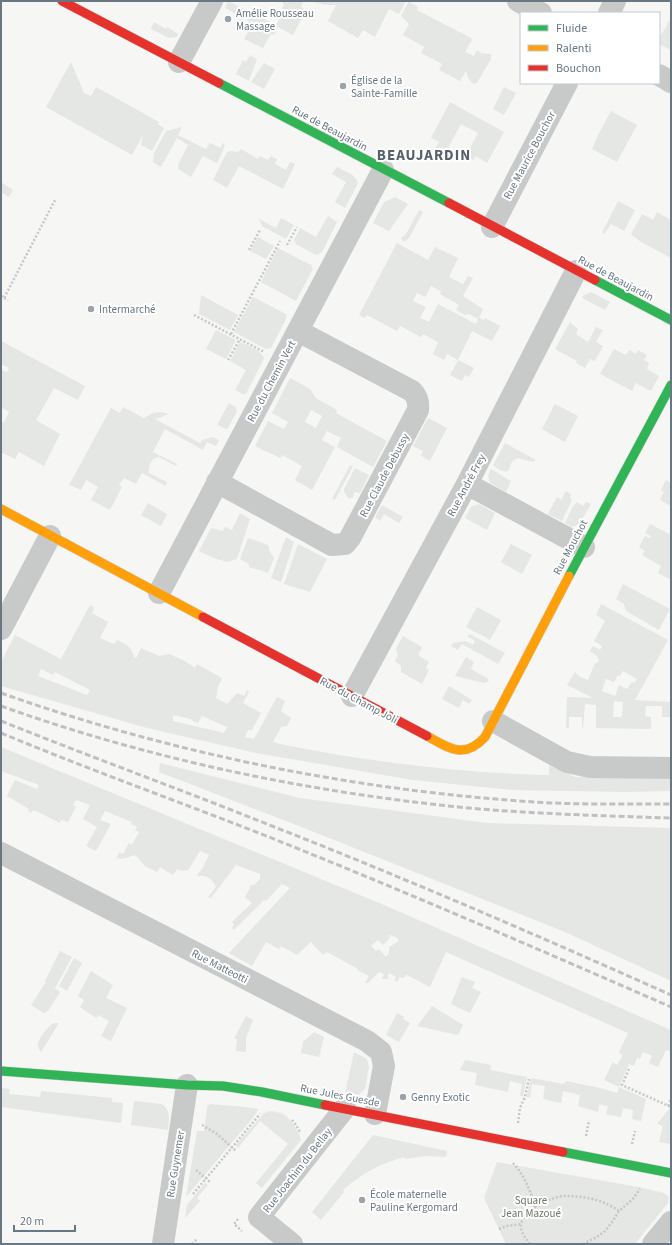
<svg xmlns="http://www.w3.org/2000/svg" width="672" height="1245" viewBox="0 0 672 1245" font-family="'Source Sans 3',sans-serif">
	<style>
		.green { fill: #e4e7e3; fill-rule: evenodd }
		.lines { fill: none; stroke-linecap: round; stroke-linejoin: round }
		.fast-casing { stroke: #d1d2d3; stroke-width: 10 }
		.slow-casing { stroke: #d1d2d3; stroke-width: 10 }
		.jam-casing { stroke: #d1d2d3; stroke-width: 10 }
		.path { stroke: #c6c7c8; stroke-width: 2.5; stroke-dasharray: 2 2; stroke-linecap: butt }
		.street { stroke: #c8caca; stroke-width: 22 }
		.fast { stroke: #30b455; stroke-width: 9 }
		.slow { stroke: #ff9f0a; stroke-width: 9 }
		.jam { stroke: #e5322d; stroke-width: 9 }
		.rail { stroke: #bfc0c1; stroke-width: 3; stroke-dasharray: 6 3; stroke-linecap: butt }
		.poi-dot { fill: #9aa3aa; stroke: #fff; stroke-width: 1.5 }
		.labels { text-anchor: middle; stroke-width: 4; stroke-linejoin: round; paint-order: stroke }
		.poi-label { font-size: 11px; fill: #687782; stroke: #fff; text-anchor: start }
		.street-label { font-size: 11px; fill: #687782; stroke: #fff }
		.park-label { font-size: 11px; fill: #6b7a67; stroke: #fff }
		.district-label { font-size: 15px; font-weight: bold; letter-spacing: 1px; fill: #566068; stroke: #fff }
	</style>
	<rect width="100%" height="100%" fill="#f6f6f5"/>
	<path class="green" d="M 228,1 L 276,25 L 284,12 L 281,10 L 284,4 L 282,2 L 282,1 L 303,1 L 301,7 L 306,10 L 293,35 L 278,27 L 274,35 L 271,34 L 263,48 L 244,39 L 248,32 L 244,30 L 249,21 L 225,8 Z
		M 311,1 L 406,1 L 399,14 L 389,9 L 375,37 L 363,30 L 358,38 L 328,21 L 336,5 L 324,5 Z
		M 409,1 L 411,1 L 411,3 L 418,7 L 417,10 L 471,38 L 472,40 L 465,52 L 474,56 L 477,50 L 481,53 L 491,54 L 491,59 L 477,83 L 473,84 L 468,78 L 466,71 L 460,81 L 439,70 L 442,64 L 421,53 L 424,47 L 403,35 L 409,24 L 401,16 Z
		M 671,18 L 671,50 L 659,44 L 659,39 Z
		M 154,22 L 166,29 L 167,27 L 178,34 L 177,37 L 169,38 L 151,29 Z
		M 250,55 L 257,59 L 249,81 L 236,74 L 243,60 L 246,62 Z
		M 71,62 L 84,93 L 91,96 L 96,87 L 159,122 L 158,124 L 164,128 L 152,151 L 141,145 L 143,135 L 132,155 L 46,107 Z
		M 264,63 L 275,69 L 264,89 L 251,82 Z
		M 504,87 L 516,93 L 504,115 L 493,109 Z
		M 450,102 L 504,132 L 487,163 L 476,156 L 473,160 L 466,156 L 478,133 L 461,124 L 447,150 L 444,148 L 440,148 L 438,150 L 435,149 L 439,142 L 431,138 Z
		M 611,111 L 637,125 L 617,162 L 592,149 L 598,135 Z
		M 182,127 L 178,135 L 206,149 L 210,143 L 220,148 L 223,143 L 225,144 L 222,153 L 217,163 L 203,156 L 191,177 L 178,169 L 178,165 L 188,145 L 177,138 L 161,167 L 153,162 L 154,153 L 166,131 Z
		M 241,149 L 258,159 L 260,156 L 268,160 L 271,156 L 277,159 L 275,164 L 286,170 L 290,162 L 295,164 L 283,189 L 239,166 L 227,188 L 213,180 L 227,152 L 231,151 L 238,152 Z
		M 337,167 C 344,171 356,174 358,183 L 345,208 L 335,202 L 346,182 L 332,174 Z
		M 1,182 L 13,190 L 9,197 L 1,192 Z
		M 395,197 L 408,204 L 389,231 L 373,223 L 384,202 Z
		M 618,201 L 635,210 L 624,231 L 611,224 L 604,234 L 602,233 Z
		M 419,210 L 423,212 L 409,238 L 404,242 L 401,238 L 406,234 Z
		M 657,212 L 671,220 L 671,258 L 641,242 L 631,234 L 642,214 L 653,220 Z
		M 328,216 L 337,222 L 322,252 L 319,254 L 316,255 L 296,244 L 294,240 L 300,228 L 316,237 Z
		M 281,218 L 294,225 L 286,239 L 262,226 L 259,219 L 276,228 Z
		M 258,237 L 274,246 L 266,259 L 250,251 Z
		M 397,243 L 428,260 L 435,247 L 458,258 L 449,277 L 463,284 L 468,276 L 473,278 L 463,296 L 483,309 L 479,318 L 484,320 L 485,318 L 500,326 L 492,341 L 472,331 L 458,360 L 474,368 L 469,377 L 465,375 L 462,381 L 450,375 L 458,360 L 447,354 L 444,360 L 433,354 L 438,342 L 423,334 L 421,337 L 400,326 L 397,331 L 367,315 L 365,318 L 359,315 ZM 431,286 L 441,291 L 440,294 L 459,305 L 456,310 L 465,315 L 469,314 L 478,319 L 476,324 L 438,304 L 429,322 L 420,318 L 426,307 L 413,301 L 417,293 L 425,297 Z
		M 278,248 L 311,265 L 313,269 L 296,301 L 261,282 Z
		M 591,292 L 610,302 L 605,310 L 582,298 L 584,295 Z
		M 201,295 L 238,315 L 230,330 L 199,314 Z
		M 253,297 L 286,314 L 286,319 L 271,348 L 266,349 L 234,332 Z
		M 570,322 L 578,329 L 576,334 L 588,342 L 596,327 L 603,330 L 596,342 L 603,346 L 595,361 L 590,359 L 585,368 L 576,363 L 577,361 L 555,349 Z
		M 216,330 L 236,340 L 226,359 L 206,349 Z
		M 1,341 L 85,386 L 78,400 L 54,388 L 36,420 L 60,434 L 44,466 L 19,452 L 15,459 L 1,452 L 1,425 L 3,422 L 4,422 L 9,412 L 1,407 L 1,371 L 2,370 L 7,372 L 9,368 L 1,364 Z
		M 240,342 C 248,346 261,350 264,358 L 246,394 L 242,394 L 235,390 L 246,370 L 230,361 Z
		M 614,349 L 626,355 L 629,350 L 636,354 L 638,350 L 647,355 L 644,360 L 649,363 L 647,369 L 659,376 L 651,391 L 636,383 L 632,391 L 600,374 Z
		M 290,378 L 310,389 L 316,398 L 337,410 L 336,413 L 387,441 L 373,467 L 337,447 L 341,438 L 327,431 L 322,440 L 335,447 L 312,490 L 295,480 L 302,466 L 282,455 L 280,458 L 255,446 L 268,421 L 284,429 L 288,422 L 272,413 ZM 311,410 L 322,416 L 316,428 L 305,422 Z
		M 229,403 L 235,407 L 237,411 L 228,428 L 226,429 L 217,425 Z
		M 555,404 L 578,416 L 565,442 L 542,429 Z
		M 123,407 L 144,418 C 153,412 159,411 169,414 L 155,419 L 200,443 L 202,440 L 213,437 L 219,440 L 216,446 L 207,442 L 203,450 L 165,429 L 153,452 L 177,464 L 176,466 L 159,457 C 151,458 148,466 149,473 L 167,482 L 166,486 L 142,473 L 136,484 L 124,478 L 119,485 L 122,487 L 110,510 L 91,500 L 98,487 L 86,480 L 81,490 L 69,485 L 111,408 L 120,413 Z
		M 428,418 L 447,428 L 430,461 L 421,456 L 423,451 L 413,446 Z
		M 505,443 L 536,460 C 528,466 520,452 512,462 C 510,465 510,468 508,471 C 502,473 497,468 493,465 Z
		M 350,465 L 353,466 L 335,500 L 332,499 Z
		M 355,468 L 369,475 L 360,493 L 355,492 L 354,493 L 353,497 L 349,499 L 344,492 L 344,489 Z
		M 491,469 L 511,481 L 506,492 L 490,483 L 488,476 Z
		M 666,480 L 671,483 L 671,506 L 660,500 L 664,492 L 661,490 Z
		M 566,491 L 571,494 L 570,498 L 572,500 L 562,521 L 548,514 L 557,497 L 561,500 Z
		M 577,502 L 583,506 L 586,502 L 591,504 L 580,523 L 572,527 L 565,523 L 572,508 Z
		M 148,503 L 167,514 L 161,526 L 141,515 Z
		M 479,504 L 495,513 L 487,530 L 465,518 L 471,507 Z
		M 382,505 L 403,517 L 399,523 L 384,514 L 380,521 L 375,517 Z
		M 240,513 L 250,519 L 237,559 L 227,562 L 214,558 L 199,551 L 211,528 L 223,531 L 225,527 L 232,530 Z
		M 650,524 L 671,535 L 671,580 L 658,573 L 661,566 L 642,555 L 645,551 L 639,547 L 645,536 L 650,538 L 651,536 L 645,533 Z
		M 286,537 L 294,542 L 281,582 L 271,578 Z
		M 248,538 L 268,545 L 270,552 L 274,558 L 268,573 L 249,567 L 249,564 L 240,559 Z
		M 298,544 L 327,559 L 310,592 L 284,584 Z
		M 511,544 L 532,555 L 522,574 L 501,562 Z
		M 623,584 L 670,609 L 659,630 L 626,611 L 624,604 L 616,599 Z
		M 601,604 L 668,640 L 635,700 L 671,702 L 671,717 L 662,717 L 662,706 L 646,706 L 645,716 L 651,717 L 651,729 L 596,728 L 596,705 L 585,704 L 583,728 L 582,728 L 582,717 L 569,717 L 569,728 L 566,728 L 567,697 L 593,698 L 567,685 L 575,672 L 580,677 L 588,680 L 595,663 L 597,663 L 599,660 L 597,656 L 590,651 L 593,646 L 600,650 L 602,646 L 594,641 L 605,621 L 596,615 ZM 623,671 L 637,679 L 634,683 L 632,682 L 627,689 L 619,685 L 615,696 L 602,691 L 606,679 L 614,682 L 618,675 L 620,676 ZM 614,701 L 623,702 L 622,717 L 613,717 Z
		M 90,605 L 94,608 L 92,613 L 108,622 L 100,638 L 114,644 L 117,640 C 126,644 132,647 134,657 L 136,658 L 141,648 L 159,656 L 169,654 L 185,661 L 195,668 L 197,664 L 222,678 L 218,687 L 216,698 L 227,704 L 237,693 L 244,696 L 247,690 L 249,692 L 243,703 L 261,713 L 252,730 L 248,730 L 245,737 L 254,739 L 277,697 L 285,701 L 281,711 L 291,718 L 287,726 L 281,727 L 273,742 L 280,744 C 368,762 458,773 549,775 L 549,765 L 575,777 L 671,779 L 671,791 L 624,792 L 512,790 L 413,780 L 256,753 L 147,728 L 1,686 L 1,662 L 15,635 L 61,659 ZM 41,669 L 53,675 L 55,672 L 90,690 L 87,695 L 38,676 ZM 173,715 L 191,719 L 194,722 L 198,723 L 202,716 L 227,727 L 224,733 L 173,721 Z
		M 477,607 L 501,620 L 490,640 L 466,627 Z
		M 470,634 L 505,653 L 498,664 L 462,644 L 458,650 L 451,646 L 453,643 L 466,641 L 473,645 L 475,641 L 467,636 Z
		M 403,636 L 422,647 L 418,655 L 429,662 L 426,668 L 429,670 L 422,684 L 401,672 L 401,666 L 395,661 L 398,655 L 396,649 Z
		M 466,657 L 474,662 L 471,669 L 487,678 L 489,681 L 484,683 L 455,676 Z
		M 449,686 L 472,700 L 469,704 L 463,700 L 459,708 L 442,699 Z
		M 1,747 L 384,905 L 671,1030 L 671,1052 L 666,1050 L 658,1067 L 649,1063 L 652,1056 L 643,1052 L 640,1059 L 637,1058 L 634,1066 L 629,1064 L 619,1087 L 646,1099 L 641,1121 L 632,1119 L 633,1110 L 623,1108 L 621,1117 L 606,1114 L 608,1106 L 599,1104 L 598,1112 L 578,1106 L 580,1095 L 563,1091 L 561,1103 L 543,1099 L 545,1086 L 532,1084 L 530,1098 L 527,1097 L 531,1078 L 564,1084 L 566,1081 L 600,1088 L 617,1093 L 619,1087 L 604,1080 L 613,1062 L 617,1065 L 623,1055 L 619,1052 L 628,1033 L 446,952 L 430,987 L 407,975 L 403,978 L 400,977 L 397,982 L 394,980 L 396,977 L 389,973 L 388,979 L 382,979 L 384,974 L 379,972 L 368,983 L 365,983 L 369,976 L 357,970 L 358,969 L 327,952 L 323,955 L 311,942 L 297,955 L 281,946 L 279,949 L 266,942 L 252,966 L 229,953 L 290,888 L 282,884 L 266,901 L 264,900 L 234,930 L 232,928 L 234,924 L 232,922 L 252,903 L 245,897 L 249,890 L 250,885 L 254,885 L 260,879 L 260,874 L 236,865 L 211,898 L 208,897 L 216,887 C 213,880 207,875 199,876 L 197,875 L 202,869 L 209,855 L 200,851 L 189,869 C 186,872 181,871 177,869 L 173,875 L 160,867 L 157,872 L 145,866 L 135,855 C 128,857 124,860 117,858 L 119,852 L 123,854 L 129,843 L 132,845 L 139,832 L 135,830 L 137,827 L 131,824 L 132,822 L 105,811 L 100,820 L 111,824 L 96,851 L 86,846 L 97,827 L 83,819 L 90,805 L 76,800 L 73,805 L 76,807 L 68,822 L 61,820 L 60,823 L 34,810 L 31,813 L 28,811 L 29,809 L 7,796 L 15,780 L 37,789 L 39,785 L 1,771 ZM 390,935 L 397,938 L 399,941 L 389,947 L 389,953 L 386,957 L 379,949 L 376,951 L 371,946 L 378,940 L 383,945 L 389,939 Z
		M 160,763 L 300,798 L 487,823 L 671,828 L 671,981 L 565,932 L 299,826 L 159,772 Z
		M 60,951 L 72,957 L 55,988 L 60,992 L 48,1011 L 44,1013 L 31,1005 L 46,982 L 45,981 Z
		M 74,958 L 82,963 L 67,991 L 59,986 Z
		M 91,971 L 113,985 L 106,998 L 127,1008 L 111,1041 L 101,1036 L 109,1021 L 98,1015 L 96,1018 L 80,1007 L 84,1000 L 78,996 Z
		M 462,977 L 475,982 L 472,988 L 481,992 L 470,1013 L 451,1004 Z
		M 432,1006 L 463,1025 L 458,1035 L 417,1026 Z
		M 397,1013 L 404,1017 L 403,1019 L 410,1023 L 399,1042 L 386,1035 Z
		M 246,1016 L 253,1020 L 246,1038 L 246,1052 L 236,1051 L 237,1039 L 234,1039 Z
		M 54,1023 L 59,1023 L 41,1052 C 39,1050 37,1047 38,1043 C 40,1037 48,1026 54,1023 Z
		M 314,1032 L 324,1037 L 319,1057 L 301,1053 L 303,1042 Z
		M 354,1052 L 367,1059 L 369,1067 L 365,1089 L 357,1096 L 345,1093 Z
		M 465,1060 L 491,1065 L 490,1070 L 527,1077 L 523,1096 L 520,1096 L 522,1084 L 510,1081 L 508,1092 L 475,1085 L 477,1073 L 460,1070 Z
		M 1,1088 L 10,1089 L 9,1094 L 40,1097 L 41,1091 L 112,1098 L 112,1102 L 123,1103 L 121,1123 L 1,1107 Z
		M 134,1101 L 162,1104 C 171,1111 169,1119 168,1130 L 131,1125 Z
		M 211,1104 L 245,1107 L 258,1109 L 256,1114 L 186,1197 L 197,1131 L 204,1131 L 207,1108 L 208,1105 Z
		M 669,1109 L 671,1110 L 671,1144 L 659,1142 L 663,1126 L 657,1124 Z
		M 270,1111 C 274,1112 280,1112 283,1114 C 292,1119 298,1131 301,1140 L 262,1188 L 256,1183 L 288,1144 L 260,1121 L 238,1148 L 236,1145 L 264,1113 Z
		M 373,1135 L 447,1151 L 446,1157 L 426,1156 L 405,1159 L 404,1157 C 378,1165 364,1172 343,1190 L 344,1192 L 321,1220 L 312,1212 Z
		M 497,1162 L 638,1187 L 664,1193 L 669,1197 L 668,1203 L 635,1244 L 506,1244 L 484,1198 Z
		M 205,1183 L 208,1185 L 197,1198 L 200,1201 L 185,1218 L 187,1205 Z"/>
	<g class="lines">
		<g class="fast-casing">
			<path id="fast" d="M 219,83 L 449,203
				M 595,280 L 671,320
				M 569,576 L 671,385
				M 1,1071 L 187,1085 L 223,1086 L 262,1092 L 325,1105
				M 563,1152 L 671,1173"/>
		</g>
		<g class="slow-casing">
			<path id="slow" d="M 1,509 L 203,617
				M 427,736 C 449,748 464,760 485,737 L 569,576"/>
		</g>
		<g class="jam-casing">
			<path id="jam" d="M 62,1 L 219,83
				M 449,203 L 595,280
				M 203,617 L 427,736
				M 325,1105 L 563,1152"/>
		</g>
		<path class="path" d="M 287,245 L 297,227
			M 249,250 L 260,230
			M 1,296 L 4,298 L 55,200
			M 4,298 L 8,300
			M 194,315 L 264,352
			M 231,334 L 280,241
			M 228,360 L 240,339
			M 629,1069 L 622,1085 L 671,1107
			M 668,1106 L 671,1099
			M 292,1120 L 296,1125 L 300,1132
			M 518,1123 L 520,1108 L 525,1097 L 529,1079
			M 202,1125 L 217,1134 L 236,1151
			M 586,1136 L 589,1120
			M 632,1144 L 635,1131
			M 513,1163 C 525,1176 530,1191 536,1207
			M 196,1170 L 210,1182
			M 193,1194 L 260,1114
			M 238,1219 L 234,1224 L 242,1231
			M 499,1229 L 507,1226 L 522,1224
			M 192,1244 L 197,1239
			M 530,1244 C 526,1239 522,1234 521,1228 C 519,1210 552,1196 566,1196 C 584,1196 604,1200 619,1211
			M 583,1244 L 597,1237 L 605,1231 L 613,1221 L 619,1211 L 633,1199 L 640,1189"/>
		<path class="street" d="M 518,1 L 541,13
			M 609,13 L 615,1
			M 179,62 L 212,1
			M 659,75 L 671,82
			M 492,227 L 567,83
			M 217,482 L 332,545 L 345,544 L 350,538 L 418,410 C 419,402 417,396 412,391 L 298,331
			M 467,484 L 584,547
			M 159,593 L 383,170
			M 1,629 L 50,536
			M 352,696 L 467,484 L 576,271
			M 493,721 L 567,762 L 590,767 L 671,768
			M 1,853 L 367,1041 L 381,1052 L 384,1066 L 375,1114
			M 163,1244 L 187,1085
			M 292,1244 L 259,1217 L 345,1108
			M 653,1244 L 671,1222"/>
		<use href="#fast" class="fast"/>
		<use href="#slow" class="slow"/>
		<use href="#jam" class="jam"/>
		<path class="rail" d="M 1,693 C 168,752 343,788 520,801 C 570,805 621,804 671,804
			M 1,706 C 155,761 317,794 479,809 C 543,814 607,816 671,818
			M 1,721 C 91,757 182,790 272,826 C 407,879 539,936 671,995
			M 1,733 C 90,770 180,802 269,837 C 404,891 538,949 671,1007"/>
	</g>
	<g class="poi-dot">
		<circle cx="228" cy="19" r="4"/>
		<circle cx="343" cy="86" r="4"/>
		<circle cx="91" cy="309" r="4"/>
		<circle cx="403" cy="1097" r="4"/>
		<circle cx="362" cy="1200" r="4"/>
	</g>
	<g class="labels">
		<g class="poi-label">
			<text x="236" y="17">Amélie Rousseau<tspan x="236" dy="13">Massage</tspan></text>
			<text x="351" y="84">Église de la<tspan x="351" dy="13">Sainte-Famille</tspan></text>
			<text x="99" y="313">Intermarché</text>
			<text x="411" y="1101">Genny Exotic</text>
			<text x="370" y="1198">École maternelle<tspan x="370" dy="13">Pauline Kergomard</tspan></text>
		</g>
		<g class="street-label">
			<text transform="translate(330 128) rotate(28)" y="4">Rue de Beaujardin</text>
			<text transform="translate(529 155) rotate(-62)" y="4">Rue Maurice Bouchor</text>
			<text transform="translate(616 278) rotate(28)" y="4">Rue de Beaujardin</text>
			<text transform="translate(271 381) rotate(-62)" y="4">Rue du Chemin Vert</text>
			<text transform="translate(384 475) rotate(-62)" y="4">Rue Claude Debussy</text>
			<text transform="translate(466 485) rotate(-62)" y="4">Rue André Frey</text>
			<text transform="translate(570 547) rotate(-62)" y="4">Rue Mouchot</text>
			<text transform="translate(359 700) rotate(28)" y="4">Rue du Champ Joli</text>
			<text transform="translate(220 966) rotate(27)" y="4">Rue Matteotti</text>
			<text transform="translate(340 1095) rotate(11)" y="4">Rue Jules Guesde</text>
			<text transform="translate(175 1164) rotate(-81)" y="4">Rue Guynemer</text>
			<text transform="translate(297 1170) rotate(-52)" y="4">Rue Joachim du Bellay</text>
		</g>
		<g class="park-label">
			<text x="531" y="1204">Square<tspan x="531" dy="13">Jean Mazoué</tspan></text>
		</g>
		<g class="district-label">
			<text x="424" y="160">BEAUJARDIN</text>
		</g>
	</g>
	<rect width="672" height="1245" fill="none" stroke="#687782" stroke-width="4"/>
	<rect x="520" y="12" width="140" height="72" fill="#ffffff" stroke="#c3c9cd"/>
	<rect x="528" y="25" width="20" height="6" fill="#30b455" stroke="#c3c9cd"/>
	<text x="556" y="32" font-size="12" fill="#687782">Fluide</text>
	<rect x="528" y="45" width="20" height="6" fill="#ff9f0a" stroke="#c3c9cd"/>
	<text x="556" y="52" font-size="12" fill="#687782">Ralenti</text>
	<rect x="528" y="65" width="20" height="6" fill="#e5322d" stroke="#c3c9cd"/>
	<text x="556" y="72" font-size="12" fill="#687782">Bouchon</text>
	<path d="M14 1225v6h61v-6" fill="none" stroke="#687782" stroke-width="2"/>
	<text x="20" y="1225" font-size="12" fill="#687782" stroke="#ffffff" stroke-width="3" paint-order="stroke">20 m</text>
</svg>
